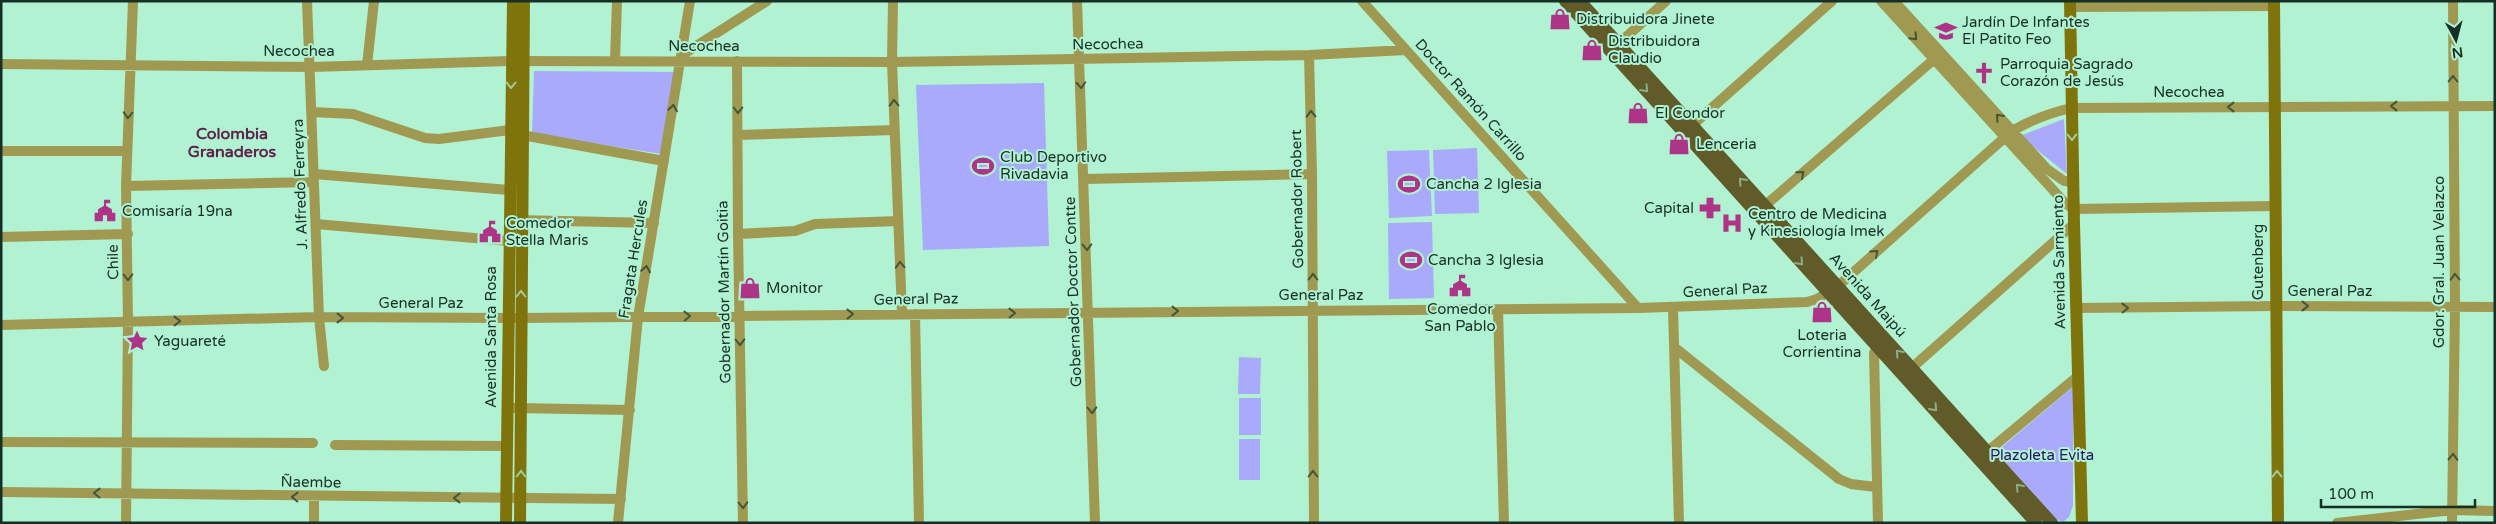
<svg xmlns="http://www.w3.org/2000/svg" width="2496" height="524" viewBox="0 0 2496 524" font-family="'Varela Round',sans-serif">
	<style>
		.green { fill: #a9aafb }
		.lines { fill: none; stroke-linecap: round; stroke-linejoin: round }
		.minor { stroke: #a09952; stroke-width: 10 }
		.secondary { stroke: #7f740c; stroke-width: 12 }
		.primary { stroke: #605b29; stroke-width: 12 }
		.oneway { stroke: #465535 }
		.oneway2 { stroke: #a1cc97 }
		.oneway3 { stroke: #8cae86 }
		.labels { text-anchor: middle; stroke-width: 4; stroke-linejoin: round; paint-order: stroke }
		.poi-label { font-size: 15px; fill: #163025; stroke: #b0f2d2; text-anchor: start }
		.street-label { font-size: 15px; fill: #163025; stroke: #b0f2d2 }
		.park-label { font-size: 15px; fill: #26116a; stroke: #b0f2d2 }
		.neighbourhood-label { font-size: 16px; font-weight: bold; fill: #5f244b; stroke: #b0f2d2 }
	</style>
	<rect width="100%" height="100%" fill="#b0f2d2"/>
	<path class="green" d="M 534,71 L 675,72 L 662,154 L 532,134 Z
		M 1044,83 L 1049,246 L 923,250 L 916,85 Z
		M 2064,119 L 2067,174 L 2020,136 Z
		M 1477,148 L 1479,213 L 1435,214 L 1433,150 Z
		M 1429,150 L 1432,216 L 1389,218 L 1387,151 Z
		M 1432,222 L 1434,298 L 1389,299 L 1388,223 Z
		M 1239,357 L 1261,358 L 1260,394 L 1238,394 Z
		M 2073,387 L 2073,506 L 2069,517 L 2063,522 L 2056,519 L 1996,452 Z
		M 1239,398 L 1261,398 L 1261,435 L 1239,435 Z
		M 1239,439 L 1260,439 L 1260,480 L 1239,480 Z"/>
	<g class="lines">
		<path class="minor" d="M 307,1 L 319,317 L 324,366
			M 893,1 L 892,62 L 902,314
			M 1077,1 L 1095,523
			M 1362,1 L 1638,308
			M 1881,1 L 2065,203 L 2074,209 L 2275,206
			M 1894,1 L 2047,169 L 2064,181 L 2073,182
			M 2071,7 L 2274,6
			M 1615,47 L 1666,1
			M 682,55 L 767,1
			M 1309,55 L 1312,174 L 1314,523
			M 615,61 L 617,1
			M 737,61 L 738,234 L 743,523
			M 1,64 L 311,67 L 511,61 L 892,62 L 1309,55 L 1406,50
			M 367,65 L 374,1
			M 312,112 L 353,114 L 425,138 L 439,139 L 510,130 L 522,135 L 664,161
			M 1687,130 L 1832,1
			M 738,135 L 894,130
			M 1,151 L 127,151
			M 314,174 L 509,190
			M 1085,179 L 1312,174
			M 126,186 L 314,182
			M 1761,209 L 1939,55
			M 515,220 L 654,223
			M 316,224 L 508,241
			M 738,234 L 795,231 L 815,224 L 898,221
			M 1,237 L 128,234
			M 1673,308 L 1679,523
			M 2076,308 L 2274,306 L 2495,307
			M 1498,310 L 1504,523
			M 915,314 L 919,523
			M 1,325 L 319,317 L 521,318 L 1638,308 L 1807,302 L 1817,299 L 1838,286 L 2012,131 C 2031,120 2050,113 2071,108 L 2495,106
			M 1674,347 L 1839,479 L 1851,484 L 1876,487
			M 1906,373 L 2074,224
			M 514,408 L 630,410
			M 1,442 L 313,443
			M 335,445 L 507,446
			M 1982,456 L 2078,376
			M 1,492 L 621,499
			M 126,523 L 128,322 L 126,186 L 133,1
			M 314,523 L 314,497
			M 618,523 L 638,317 L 690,1
			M 1878,523 L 1874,353 L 1881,341
			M 2337,523 L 2452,510 L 2495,511
			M 2452,523 L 2455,307 L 2453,1"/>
		<path class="secondary" d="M 2070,1 L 2074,224 L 2082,523
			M 2274,1 L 2278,523
			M 506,523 L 513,1
			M 520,523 L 524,1"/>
		<path class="primary" d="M 1565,1 L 2036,523
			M 1580,1 L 2052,523"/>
	</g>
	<defs><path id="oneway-chevron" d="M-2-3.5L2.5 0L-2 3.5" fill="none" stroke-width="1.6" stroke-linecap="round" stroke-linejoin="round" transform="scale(1.25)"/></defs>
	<g class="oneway">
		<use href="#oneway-chevron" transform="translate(1914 37) rotate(47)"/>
		<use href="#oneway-chevron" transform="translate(2453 79) rotate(-90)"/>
		<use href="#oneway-chevron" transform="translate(1081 85) rotate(87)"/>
		<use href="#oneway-chevron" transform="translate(894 103) rotate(-92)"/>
		<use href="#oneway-chevron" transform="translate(2394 106) rotate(180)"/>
		<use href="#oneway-chevron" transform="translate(2231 107) rotate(180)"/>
		<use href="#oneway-chevron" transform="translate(673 108) rotate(-81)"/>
		<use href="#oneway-chevron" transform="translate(738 110) rotate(90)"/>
		<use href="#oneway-chevron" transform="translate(1311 114) rotate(-92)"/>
		<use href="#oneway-chevron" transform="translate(128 115) rotate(92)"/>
		<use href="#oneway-chevron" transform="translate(1999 117) rotate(-132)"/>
		<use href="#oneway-chevron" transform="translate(1801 174) rotate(-41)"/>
		<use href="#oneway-chevron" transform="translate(1087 247) rotate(88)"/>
		<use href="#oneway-chevron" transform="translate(1875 253) rotate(-42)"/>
		<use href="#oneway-chevron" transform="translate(900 265) rotate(-93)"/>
		<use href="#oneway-chevron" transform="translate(646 269) rotate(-81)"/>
		<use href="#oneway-chevron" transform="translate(128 277) rotate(89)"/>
		<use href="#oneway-chevron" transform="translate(1313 277) rotate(-90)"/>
		<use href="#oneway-chevron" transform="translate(2455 277) rotate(-91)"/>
		<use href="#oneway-chevron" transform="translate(2305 306)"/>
		<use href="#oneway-chevron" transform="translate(2125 308) rotate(-1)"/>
		<use href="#oneway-chevron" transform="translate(1175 311)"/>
		<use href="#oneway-chevron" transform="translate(1012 313) rotate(-1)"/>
		<use href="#oneway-chevron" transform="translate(850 314) rotate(-1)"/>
		<use href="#oneway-chevron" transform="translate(687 316) rotate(-1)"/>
		<use href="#oneway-chevron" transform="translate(340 318)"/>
		<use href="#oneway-chevron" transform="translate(177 321) rotate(-1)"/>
		<use href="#oneway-chevron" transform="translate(740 342) rotate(89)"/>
		<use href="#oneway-chevron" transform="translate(1092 410) rotate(88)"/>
		<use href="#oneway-chevron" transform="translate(2453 457) rotate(-89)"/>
		<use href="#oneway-chevron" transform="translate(1313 474) rotate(-90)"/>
		<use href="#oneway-chevron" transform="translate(97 493) rotate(-179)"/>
		<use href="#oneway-chevron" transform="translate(295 497) rotate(-179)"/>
		<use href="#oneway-chevron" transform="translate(457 498) rotate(-180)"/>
		<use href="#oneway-chevron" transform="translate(743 505) rotate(89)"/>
	</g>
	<g class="oneway2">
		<use href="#oneway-chevron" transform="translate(511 85) rotate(91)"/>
		<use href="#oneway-chevron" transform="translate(2072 137) rotate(88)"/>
		<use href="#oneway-chevron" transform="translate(521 294) rotate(-90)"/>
		<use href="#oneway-chevron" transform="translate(521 474) rotate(-90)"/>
		<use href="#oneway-chevron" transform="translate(2277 474) rotate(-91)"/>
	</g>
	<g class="oneway3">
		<use href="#oneway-chevron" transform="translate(1645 89) rotate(48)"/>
		<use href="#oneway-chevron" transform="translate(1742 181) rotate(-132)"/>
		<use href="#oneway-chevron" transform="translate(1800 262) rotate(48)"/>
		<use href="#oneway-chevron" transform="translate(1899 353) rotate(-132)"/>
		<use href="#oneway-chevron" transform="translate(1934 408) rotate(48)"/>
		<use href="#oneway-chevron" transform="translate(2019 487) rotate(-132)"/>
	</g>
	<defs>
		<g id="shop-bare" transform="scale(1.725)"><path d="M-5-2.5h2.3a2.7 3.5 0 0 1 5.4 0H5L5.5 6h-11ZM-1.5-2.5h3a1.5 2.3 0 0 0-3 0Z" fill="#ae3487" stroke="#b0f2d2" stroke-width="2.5" paint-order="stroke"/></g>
		<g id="school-bare" transform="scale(1.725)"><path d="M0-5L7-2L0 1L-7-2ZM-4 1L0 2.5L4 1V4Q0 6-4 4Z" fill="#ae3487" stroke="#b0f2d2" stroke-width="2.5" paint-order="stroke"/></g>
		<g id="church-bare" transform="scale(1.725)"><path d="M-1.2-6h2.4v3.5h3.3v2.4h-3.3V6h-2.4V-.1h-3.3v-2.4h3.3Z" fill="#ae3487" stroke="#b0f2d2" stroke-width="2.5" paint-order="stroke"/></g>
		<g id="stadium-bare" transform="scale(1.725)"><path d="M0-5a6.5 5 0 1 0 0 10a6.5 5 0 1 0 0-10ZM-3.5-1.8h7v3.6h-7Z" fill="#ae3487" stroke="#b0f2d2" stroke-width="2.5" paint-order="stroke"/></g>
		<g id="pharmacy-bare" transform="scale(1.725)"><path d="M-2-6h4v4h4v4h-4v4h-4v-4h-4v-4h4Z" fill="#ae3487" stroke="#b0f2d2" stroke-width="2.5" paint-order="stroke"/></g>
		<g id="civic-bare" transform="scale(1.725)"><path d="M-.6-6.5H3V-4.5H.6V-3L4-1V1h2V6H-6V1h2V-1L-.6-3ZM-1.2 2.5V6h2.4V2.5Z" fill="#ae3487" stroke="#b0f2d2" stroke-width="2.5" paint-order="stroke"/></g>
		<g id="hospital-bare" transform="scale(1.725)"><path d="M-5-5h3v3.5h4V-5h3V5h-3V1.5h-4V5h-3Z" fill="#ae3487" stroke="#b0f2d2" stroke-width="2.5" paint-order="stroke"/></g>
		<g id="sight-bare" transform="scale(1.725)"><path d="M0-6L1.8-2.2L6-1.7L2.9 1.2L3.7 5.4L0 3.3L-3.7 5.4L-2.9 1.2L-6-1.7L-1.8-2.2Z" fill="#ae3487" stroke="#b0f2d2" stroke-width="2.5" paint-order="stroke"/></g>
	</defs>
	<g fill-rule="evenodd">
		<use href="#shop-bare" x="1560" y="19"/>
		<use href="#school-bare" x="1946" y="31"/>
		<use href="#shop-bare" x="1592" y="50"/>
		<use href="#church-bare" x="1984" y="73"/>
		<use href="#shop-bare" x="1638" y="113"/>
		<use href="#shop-bare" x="1679" y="144"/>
		<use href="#stadium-bare" x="983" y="166"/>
		<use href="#stadium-bare" x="1409" y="184"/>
		<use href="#pharmacy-bare" x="1710" y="208"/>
		<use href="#civic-bare" x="105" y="211"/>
		<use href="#hospital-bare" x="1732" y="223"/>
		<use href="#civic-bare" x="490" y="232"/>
		<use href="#stadium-bare" x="1411" y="260"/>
		<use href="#civic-bare" x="1460" y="286"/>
		<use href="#shop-bare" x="750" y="288"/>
		<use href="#shop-bare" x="1822" y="312"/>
		<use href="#sight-bare" x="137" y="341"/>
	</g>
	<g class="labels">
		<g class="poi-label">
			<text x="1576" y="24">Distribuidora Jinete</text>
			<text x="1962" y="27">Jardín De Infantes<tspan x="1962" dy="17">El Patito Feo</tspan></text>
			<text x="1608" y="46">Distribuidora<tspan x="1608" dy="17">Claudio</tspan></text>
			<text x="2000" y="69">Parroquia Sagrado<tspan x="2000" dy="17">Corazón de Jesús</tspan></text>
			<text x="1655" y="118">El Condor</text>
			<text x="1696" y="149">Lenceria</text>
			<text x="1000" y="162">Club Deportivo<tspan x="1000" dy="17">Rivadavia</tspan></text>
			<text x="1426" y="189">Cancha 2 Iglesia</text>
			<text x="1694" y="213" text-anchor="end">Capital</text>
			<text x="122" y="216">Comisaría 19na</text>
			<text x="1748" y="219">Centro de Medicina<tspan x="1748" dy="17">y Kinesiología Imek</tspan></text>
			<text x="506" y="228">Comedor<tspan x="506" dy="17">Stella Maris</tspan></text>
			<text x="1428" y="265">Cancha 3 Iglesia</text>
			<text x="766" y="293">Monitor</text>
			<text x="1460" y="314" text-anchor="middle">Comedor<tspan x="1460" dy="17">San Pablo</tspan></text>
			<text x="1822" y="340" text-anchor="middle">Loteria<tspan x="1822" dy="17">Corrientina</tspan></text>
			<text x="154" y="346">Yaguareté</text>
		</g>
		<g class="street-label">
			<text transform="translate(1108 44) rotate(-1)" y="5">Necochea</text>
			<text x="704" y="51">Necochea</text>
			<text x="299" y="56">Necochea</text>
			<text x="2189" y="97">Necochea</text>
			<text transform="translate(1471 100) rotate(48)" y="5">Doctor Ramón Carrillo</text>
			<text transform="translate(300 184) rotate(-92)" y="5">J. Alfredo Ferreyra</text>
			<text transform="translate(1297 199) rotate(-91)" y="5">Gobernador Robert</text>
			<text transform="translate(633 259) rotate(-81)" y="5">Fragata Hercules</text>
			<text transform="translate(113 262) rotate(-91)" y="5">Chile</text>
			<text transform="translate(2059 262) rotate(-91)" y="5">Avenida Sarmiento</text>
			<text transform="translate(2258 262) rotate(-90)" y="5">Gutenberg</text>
			<text transform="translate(2439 262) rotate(-90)" y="5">Gdor. Gral. Juan Velazco</text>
			<text transform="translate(1725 290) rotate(-3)" y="5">General Paz</text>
			<text x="2330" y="296">General Paz</text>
			<text transform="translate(724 292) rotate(-91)" y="5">Gobernador Martín Goitia</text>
			<text transform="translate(1073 292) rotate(-92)" y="5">Gobernador Doctor Contte</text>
			<text x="1321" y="300">General Paz</text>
			<text transform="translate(1868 295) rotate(48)" y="5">Avenida Maipú</text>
			<text transform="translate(916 299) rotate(-1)" y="5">General Paz</text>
			<text x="421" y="308">General Paz</text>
			<text transform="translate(491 337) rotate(-90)" y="5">Avenida Santa Rosa</text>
			<text transform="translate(311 482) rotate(1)" y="5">Ñaembe</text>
		</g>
		<g class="park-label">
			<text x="2042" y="460">Plazoleta Evita</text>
		</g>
		<g class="neighbourhood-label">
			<text x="232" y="139">Colombia<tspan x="232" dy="18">Granaderos</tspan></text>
		</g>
	</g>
	<rect width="2496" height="524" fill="none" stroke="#163025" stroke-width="5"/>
	<g transform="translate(2456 40) rotate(173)" stroke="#b0f2d2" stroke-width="4" paint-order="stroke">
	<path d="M0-4L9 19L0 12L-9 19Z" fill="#163025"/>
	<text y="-8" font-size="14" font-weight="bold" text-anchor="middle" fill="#163025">N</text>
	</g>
	<path d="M2321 499v8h154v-8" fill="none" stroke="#163025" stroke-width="2.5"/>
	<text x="2328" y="499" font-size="15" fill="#163025" stroke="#b0f2d2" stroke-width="4" paint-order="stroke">100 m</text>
</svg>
